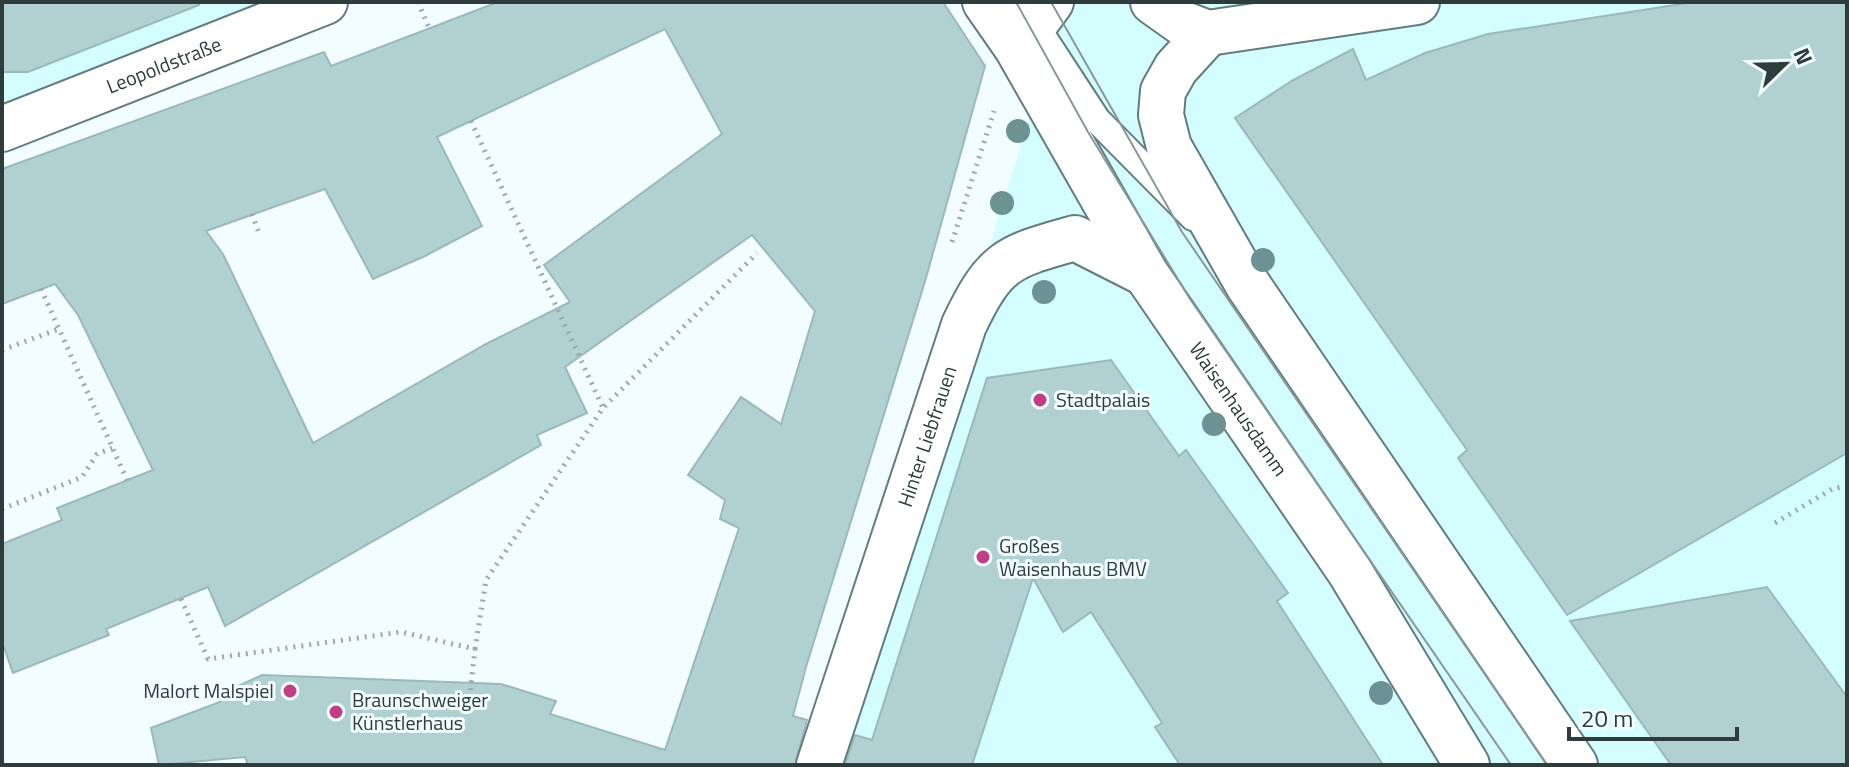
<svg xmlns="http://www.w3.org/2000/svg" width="1849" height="767" viewBox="0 0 1849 767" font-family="'Titillium Web',sans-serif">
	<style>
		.built { fill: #d3fdff }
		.building { fill: #b1d0d1; stroke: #9bb9bb; stroke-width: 2; fill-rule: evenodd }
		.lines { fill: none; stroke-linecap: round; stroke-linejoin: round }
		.lane-casing { stroke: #617d7f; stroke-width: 30 }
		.street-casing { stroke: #617d7f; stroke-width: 48 }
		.path { stroke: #9ca8a9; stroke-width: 5; stroke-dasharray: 2 6; stroke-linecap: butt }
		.lane { stroke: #fff; stroke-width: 26 }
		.street { stroke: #fff; stroke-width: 44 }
		.tram { stroke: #8b9798; stroke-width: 2 }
		.tree { fill: #6c9294 }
		.poi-dot { fill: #c03e86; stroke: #f1fdfe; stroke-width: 3 }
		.labels { text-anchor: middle; stroke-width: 6; stroke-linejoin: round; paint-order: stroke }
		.street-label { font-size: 20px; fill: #2f3c3c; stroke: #f1fdfe }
		.poi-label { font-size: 20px; fill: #2f3c3c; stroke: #f1fdfe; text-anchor: start }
	</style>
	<rect width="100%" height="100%" fill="#f1fdfe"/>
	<path class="built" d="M 2,2 L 267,2 L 2,107 Z
		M 964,2 L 1847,2 L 1847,765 L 827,765 L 1033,107 Z"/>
	<path class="building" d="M 2,2 L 199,2 L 199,5 L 28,72 L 2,72 Z
		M 498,2 L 943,2 L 985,66 L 926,278 L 806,667 L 793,716 L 807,720 L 795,765 L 248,765 L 245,757 L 159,765 L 151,728 L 220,702 L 218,695 L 262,675 L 501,684 L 556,701 L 550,714 L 665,750 L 739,528 L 720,519 L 725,500 L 688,475 L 741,397 L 781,424 L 815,311 L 752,235 L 565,367 L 587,413 L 537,435 L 541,445 L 225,626 L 208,587 L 106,629 L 109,635 L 13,673 L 2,642 L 2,544 L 62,520 L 57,508 L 153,470 L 78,315 L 55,284 L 2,304 L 2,169 L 324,52 L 331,66 ZM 665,29 L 722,134 L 544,265 L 570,302 L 486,344 L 313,443 L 223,254 L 206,231 L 325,189 L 373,279 L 425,256 L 482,226 L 437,137 Z
		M 1694,2 L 1847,2 L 1847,453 L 1567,615 L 1458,458 L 1467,450 L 1235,118 L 1293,80 L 1353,49 L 1366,80 L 1425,53 L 1488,34 Z
		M 1111,360 L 1179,456 L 1186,450 L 1288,593 L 1277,601 L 1383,765 L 1180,765 L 1155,727 L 1162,723 L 1091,612 L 1063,632 L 1033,578 L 972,765 L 845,765 L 855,735 L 872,740 L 987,378 Z
		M 1767,587 L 1847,697 L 1847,765 L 1671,765 L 1570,621 Z"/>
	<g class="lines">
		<g class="lane-casing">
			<path id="lane" d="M 1020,2 L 1097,120 L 1193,217"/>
		</g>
		<g class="street-casing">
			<g id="street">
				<path id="s1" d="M 985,2 L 1017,48 L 1146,274 L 1350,572 L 1467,765"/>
				<path d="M 1153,2 L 1184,24 L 1208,33 L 1417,2"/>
				<path d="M 1208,33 L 1176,68 L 1163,91 L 1161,115 L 1169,147 L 1248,285 L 1575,765"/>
				<path d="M 1017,48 L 1051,2"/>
				<path id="s2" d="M 2,129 L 325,2"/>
				<path id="s3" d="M 819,765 L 964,325 C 995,260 1007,257 1075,238 L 1146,274"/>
			</g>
		</g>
		<path class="path" d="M 418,2 L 429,28
			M 471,121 L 603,408
			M 252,214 L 260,236
			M 952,242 L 994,111
			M 41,289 L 127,480
			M 2,350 L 59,329
			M 2,509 L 82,477 L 97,454 L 112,448
			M 1775,523 L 1832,489 L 1847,486
			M 181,599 L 208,659 L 401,632 L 475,649 L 469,703
			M 475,649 L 486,580 L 603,408 L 757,253"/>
		<use href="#lane" class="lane"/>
		<use href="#street" class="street"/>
		<path class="tram" d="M 1016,2 L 1088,132 L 1190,299 L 1511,765
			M 1051,2 L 1182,232 L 1547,765"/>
	</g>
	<g class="tree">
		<circle cx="1018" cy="131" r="12"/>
		<circle cx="1002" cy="203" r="12"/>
		<circle cx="1263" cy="260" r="12"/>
		<circle cx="1044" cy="292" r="12"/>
		<circle cx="1214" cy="424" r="12"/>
		<circle cx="1381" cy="693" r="12"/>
	</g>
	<g class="poi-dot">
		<circle cx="1040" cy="400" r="8"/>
		<circle cx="983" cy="557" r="8"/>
		<circle cx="290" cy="691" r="8"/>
		<circle cx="336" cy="712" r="8"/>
	</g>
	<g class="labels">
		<g class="street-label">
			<text dy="7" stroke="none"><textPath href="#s2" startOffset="174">Leopoldstraße</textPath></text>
			<text dy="7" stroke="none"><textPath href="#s1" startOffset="480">Waisenhausdamm</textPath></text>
			<text dy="7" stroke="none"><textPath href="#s3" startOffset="346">Hinter Liebfrauen</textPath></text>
		</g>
		<g class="poi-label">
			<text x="1056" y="407">Stadtpalais</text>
			<text x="999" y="553">Großes<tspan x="999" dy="23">Waisenhaus BMV</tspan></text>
			<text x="274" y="698" text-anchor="end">Malort Malspiel</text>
			<text x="352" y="707">Braunschweiger<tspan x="352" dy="23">Künstlerhaus</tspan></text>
		</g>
	</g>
	<rect width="1849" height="767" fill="none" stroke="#2f3c3c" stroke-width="8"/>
	<g transform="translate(1785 64) rotate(67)" stroke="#f1fdfe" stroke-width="6" paint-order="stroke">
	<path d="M0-6L14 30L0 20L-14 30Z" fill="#2f3c3c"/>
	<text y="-12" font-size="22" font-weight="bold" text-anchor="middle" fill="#2f3c3c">N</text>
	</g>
	<path d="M1569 727v12h168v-12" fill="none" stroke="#2f3c3c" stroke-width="4"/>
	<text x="1581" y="727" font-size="24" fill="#2f3c3c" stroke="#f1fdfe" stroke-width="6" paint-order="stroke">20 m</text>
</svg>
